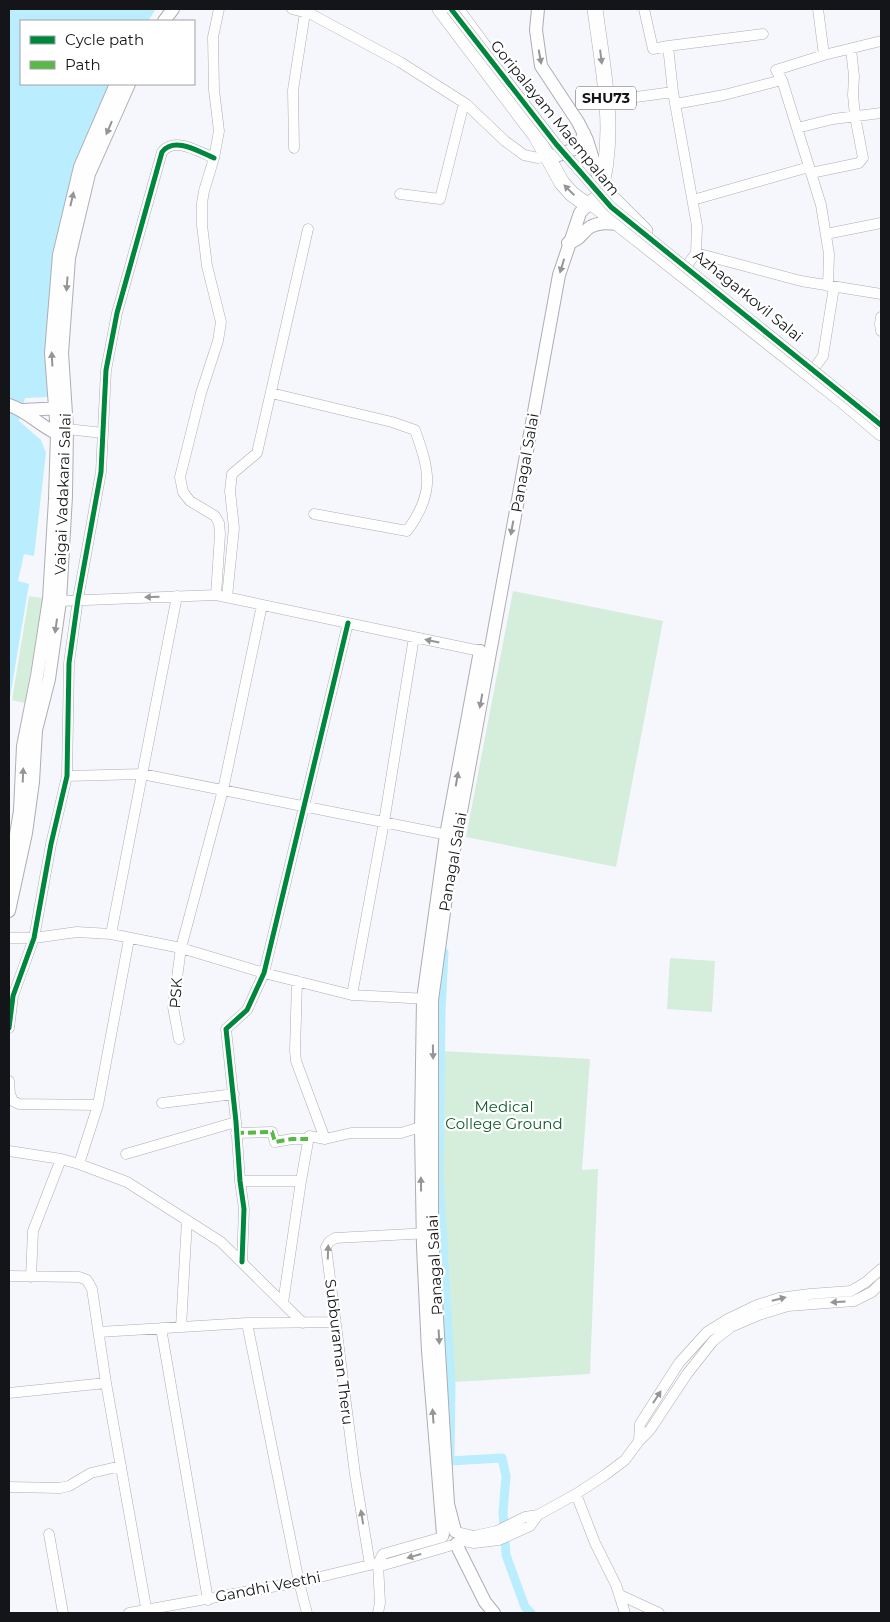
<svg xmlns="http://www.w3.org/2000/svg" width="890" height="1622" viewBox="0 0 890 1622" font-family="Montserrat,sans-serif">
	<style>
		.green { fill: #d4eedb }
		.water { fill: #baedfd }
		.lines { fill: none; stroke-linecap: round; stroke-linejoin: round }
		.canal { stroke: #baedfd; stroke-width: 9 }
		.minor-casing { stroke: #aeaeb2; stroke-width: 11 }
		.major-casing { stroke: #aeaeb2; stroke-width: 14 }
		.highway-casing { stroke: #aeaeb2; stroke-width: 16 }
		.minor { stroke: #fefeff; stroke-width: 10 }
		.major { stroke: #fefeff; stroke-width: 12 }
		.highway { stroke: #fefeff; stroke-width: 15 }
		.minor-bridge-casing { stroke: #aeaeb2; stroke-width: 11; stroke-linecap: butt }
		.minor-bridge { stroke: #fefeff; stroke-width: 10 }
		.quiet { stroke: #58b947; stroke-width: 4; stroke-dasharray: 8 4; stroke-linecap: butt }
		.cycleway-casing { stroke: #fff; stroke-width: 8 }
		.cycleway { stroke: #00873e; stroke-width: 5 }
		.oneway { fill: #959597 }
		.labels { text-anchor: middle; stroke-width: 4.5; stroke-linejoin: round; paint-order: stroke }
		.shield { fill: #fff; stroke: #5a5b5d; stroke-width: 1 }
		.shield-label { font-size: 14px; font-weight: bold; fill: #141518 }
		.street-label { font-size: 15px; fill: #141518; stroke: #fff }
		.park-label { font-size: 15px; fill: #0e5b29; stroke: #fff }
	</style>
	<rect width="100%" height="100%" fill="#f6f7fc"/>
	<path class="green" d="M 513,591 L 663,621 L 616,867 L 466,837 Z
		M 29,596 L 43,598 L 25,703 L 12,700 Z
		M 670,958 L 715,961 L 712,1012 L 667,1009 Z
		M 442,1051 L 590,1059 L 582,1170 L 598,1169 L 590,1374 L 454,1382 L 443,1182 Z"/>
	<path class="water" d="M 9,9 L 156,9 L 148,21 L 21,21 L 21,84 L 111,84 L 74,169 L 51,394 L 47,397 L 25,398 L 19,421 L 41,440 L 46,453 L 34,556 L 24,554 L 18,581 L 29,584 L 9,703 Z"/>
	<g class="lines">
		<path class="canal" d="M 444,952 L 441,1011 L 439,1176 L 451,1386 L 450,1461 L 502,1458 L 506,1476 L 503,1513 L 506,1555 L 525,1607 L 531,1613"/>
		<g class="minor-casing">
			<path id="minor" d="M 292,9 L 311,14 L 400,62 L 466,104 L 505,141 L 524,155 L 538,158 L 547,156 L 546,151
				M 459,9 L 498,62
				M 644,9 L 653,49 L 668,46 L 673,92 L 697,226 L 696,253 L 688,264
				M 818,9 L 824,55
				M 668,46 L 763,34
				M 606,101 L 673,92
				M 675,104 L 724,95 L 782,80
				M 797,128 L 833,119 L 881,113
				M 294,148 L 293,90 L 305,13
				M 811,173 L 859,163 L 863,158 L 855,116 L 853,95 L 854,76 L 851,49
				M 400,194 L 440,199 L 464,103
				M 693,200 L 809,167
				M 826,234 L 881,223
				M 696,253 L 801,281 L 881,294
				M 828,286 L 829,254 L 821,205 L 782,80 L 776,70 L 824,55 L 881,41
				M 881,317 L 880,324 L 881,331
				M 815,367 L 823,356 L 834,287
				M 271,393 L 392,422 L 415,430 C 430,472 435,493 407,531 L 314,514
				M 67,429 L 103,433
				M 216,595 L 220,534 L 219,523 L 215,516 L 190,501 L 183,492 L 180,477 L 201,393 L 218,341 L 221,322 L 207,266 L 202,225 L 202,203 L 204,191 L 214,158 L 219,131 L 214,90 L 213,37 L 219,9
				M 227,597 L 234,528 L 230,491 L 232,474 L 257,453 L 308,229
				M 55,600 L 60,601 L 216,595 L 480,651
				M 67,776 L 142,774 L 453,836
				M 111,934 L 177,596
				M 9,938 L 34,938 L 77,932 L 111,934 L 181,948 L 264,973 L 352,995 L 429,999
				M 297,981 L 295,1051 L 296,1061 L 325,1139
				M 352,995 L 384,822 L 414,637
				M 9,1028 L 13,996 L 34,938 L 51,844 L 67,776 L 69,663 L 78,599 L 101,472 L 106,370 L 117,313 L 162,152 C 175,136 199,152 214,158
				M 179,1039 L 173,1007 L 181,948 L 223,790 L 262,605
				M 9,1081 L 10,1094 L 13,1101 L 19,1104 L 98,1105
				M 162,1103 L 234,1094
				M 236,1133 L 272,1132 L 275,1142 L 292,1139 L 308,1139
				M 9,1151 L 61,1159 L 79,1164 L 127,1182 L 221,1242 L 303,1323
				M 126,1154 L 236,1122
				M 79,1164 L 98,1105 L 129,939
				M 240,1181 L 301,1181
				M 242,1262 L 244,1209 L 240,1181 L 236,1122 L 226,1029 L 247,1010 L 264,973 L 348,623
				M 9,1276 L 79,1277 L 87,1280 L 92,1289 L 106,1383 L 147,1613
				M 31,1277 L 33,1231 L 61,1159
				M 283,1303 L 301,1181 L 309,1136 L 325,1139 L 351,1133 L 401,1133 L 427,1125
				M 247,1323 L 299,1582 L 307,1613
				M 181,1327 L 187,1220
				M 161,1328 L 208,1600
				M 99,1332 L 247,1323 L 335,1322
				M 9,1393 L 106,1383
				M 639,1441 L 640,1424 L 679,1363 L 707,1332 L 728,1319 L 757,1305 L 779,1298 L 810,1294 L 851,1291 L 866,1282 L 881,1269
				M 9,1487 L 60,1488 L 69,1486 L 91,1473 L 121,1466
				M 576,1494 L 595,1543 L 616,1585 L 625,1613
				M 457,1532 L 474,1536 L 497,1531 L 525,1517 L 538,1515 L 576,1494 L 605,1475 L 625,1460 L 639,1441 L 650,1430 L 687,1374 L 713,1341 L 731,1327 L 759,1315 L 788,1306 L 854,1301 L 872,1292 L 881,1283
				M 49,1534 L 63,1613
				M 459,1540 L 474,1543 L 499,1540 L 530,1526 L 538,1515
				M 378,1563 L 383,1554 L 443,1537
				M 370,1565 L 355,1474 L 326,1247 L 329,1242 L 335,1238 L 430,1233
				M 620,1595 L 659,1613
				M 129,1613 L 299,1582 L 378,1563 L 384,1565 L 449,1546
				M 378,1613 L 380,1603 L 378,1563"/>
		</g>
		<g class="major-casing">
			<path id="major" d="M 538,9 L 536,30 L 541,66 L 578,122 L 587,140 L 602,188
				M 164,21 L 173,9
				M 547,156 L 559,155 L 579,147 L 584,133
				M 568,243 C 581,240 581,233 590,227 C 599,222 609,223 618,224
				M 9,405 C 30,412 42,429 63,436
				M 22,410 L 64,408
				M 9,875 L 20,811 L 23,746 L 37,676 L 49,599 L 55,499 L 57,434 L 51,353 L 59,255 L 80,167 L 116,84
				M 9,911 L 26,833 L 33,782 L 36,730 L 49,679 L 60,601 L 66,496 L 67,429 L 62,353 L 69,258 L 89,174 L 129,84
				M 455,1531 L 448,1504 L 432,1233 L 432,1000 L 448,883 L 559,275 L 580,213 L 587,205
				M 443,1534 L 428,1351 L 423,1247 L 421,1129 L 423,999 L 446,835 L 480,651
				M 456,1544 L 485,1602 L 494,1613"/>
		</g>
		<g class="highway-casing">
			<path id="highway" d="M 440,9 L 536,136 L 562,183 L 572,194 L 587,205 L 598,198 C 618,137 603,71 595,9
				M 602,188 L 645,231
				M 592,203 L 842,400 L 881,433"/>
		</g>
		<use href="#minor" class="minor"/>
		<use href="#major" class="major"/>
		<use href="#highway" class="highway"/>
		<g class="minor-bridge-casing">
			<path id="minor-bridge" d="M 451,9 L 556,144 L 611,207 L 881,425"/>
		</g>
		<use href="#minor-bridge" class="minor-bridge"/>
		<path class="quiet" d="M 236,1133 L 272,1132 L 275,1142 L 292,1139 L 308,1139"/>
		<g class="cycleway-casing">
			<path id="cycleway" d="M 451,9 L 556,144 L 611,207 L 881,425
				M 9,1028 L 13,996 L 34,938 L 51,844 L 67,776 L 69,663 L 78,599 L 101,472 L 106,370 L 117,313 L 162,152 C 175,136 199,152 214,158
				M 242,1262 L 244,1209 L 240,1181 L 236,1122 L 226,1029 L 247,1010 L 264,973 L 348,623"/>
		</g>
		<use href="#cycleway" class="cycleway"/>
	</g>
	<defs><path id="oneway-solid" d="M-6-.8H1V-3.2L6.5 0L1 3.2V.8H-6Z" transform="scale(1.25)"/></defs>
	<g class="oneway">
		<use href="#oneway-solid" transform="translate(540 57) rotate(80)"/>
		<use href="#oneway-solid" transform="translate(601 57) rotate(83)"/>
		<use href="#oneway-solid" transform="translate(109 128) rotate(113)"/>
		<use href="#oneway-solid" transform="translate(569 190) rotate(-135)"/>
		<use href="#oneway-solid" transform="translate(72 199) rotate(-77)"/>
		<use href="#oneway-solid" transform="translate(562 266) rotate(107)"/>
		<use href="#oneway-solid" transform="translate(67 284) rotate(94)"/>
		<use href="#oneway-solid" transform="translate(52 359) rotate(-93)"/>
		<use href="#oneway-solid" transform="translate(512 528) rotate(100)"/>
		<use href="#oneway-solid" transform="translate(152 597) rotate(178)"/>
		<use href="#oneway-solid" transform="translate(56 626) rotate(98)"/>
		<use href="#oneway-solid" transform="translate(432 641) rotate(-168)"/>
		<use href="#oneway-solid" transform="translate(481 701) rotate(100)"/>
		<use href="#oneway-solid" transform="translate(23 775) rotate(-88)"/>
		<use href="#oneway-solid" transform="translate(457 779) rotate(-80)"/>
		<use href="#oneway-solid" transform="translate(433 1052) rotate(89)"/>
		<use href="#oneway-solid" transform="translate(421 1184) rotate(-91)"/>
		<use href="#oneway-solid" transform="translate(328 1252) rotate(-88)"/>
		<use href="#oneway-solid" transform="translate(779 1299) rotate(-14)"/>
		<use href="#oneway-solid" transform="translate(838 1302) rotate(176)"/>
		<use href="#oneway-solid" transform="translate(439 1337) rotate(87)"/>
		<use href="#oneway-solid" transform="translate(657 1397) rotate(-57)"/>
		<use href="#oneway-solid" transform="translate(433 1416) rotate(-94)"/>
		<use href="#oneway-solid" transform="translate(362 1517) rotate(-99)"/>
		<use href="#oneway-solid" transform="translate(414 1556) rotate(164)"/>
	</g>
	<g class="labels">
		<rect class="shield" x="576" y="86.5" width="60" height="23" rx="4"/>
		<g class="shield-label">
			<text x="606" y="103">SHU73</text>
		</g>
		<g class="street-label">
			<text transform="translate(555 118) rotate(51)" y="5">Goripalayam Maempalam</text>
			<text transform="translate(748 296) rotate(39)" y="5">Azhagarkovil Salai</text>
			<text transform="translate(525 463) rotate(-80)" y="5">Panagal Salai</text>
			<text transform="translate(63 494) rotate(-88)" y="5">Vaigai Vadakarai Salai</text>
			<text transform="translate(453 862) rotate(-80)" y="5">Panagal Salai</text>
			<text transform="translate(176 993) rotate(-86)" y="5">PSK</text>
			<text transform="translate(435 1265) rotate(-93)" y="5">Panagal Salai</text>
			<text transform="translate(339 1352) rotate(83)" y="5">Subburaman Theru</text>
			<text transform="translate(268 1587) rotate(-11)" y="5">Gandhi Veethi</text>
		</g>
		<g class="park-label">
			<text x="504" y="1112">Medical<tspan x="504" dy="17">College Ground</tspan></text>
		</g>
	</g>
	<rect width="890" height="1622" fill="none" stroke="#141518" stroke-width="20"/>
	<rect x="20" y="20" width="175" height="65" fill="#ffffff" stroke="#a1a1a3"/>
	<rect x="30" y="36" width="25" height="8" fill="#00873e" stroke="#a1a1a3"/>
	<text x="65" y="45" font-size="15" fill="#141518">Cycle path</text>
	<rect x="30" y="61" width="25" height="8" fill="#58b947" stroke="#a1a1a3"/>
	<text x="65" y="70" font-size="15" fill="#141518">Path</text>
</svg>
